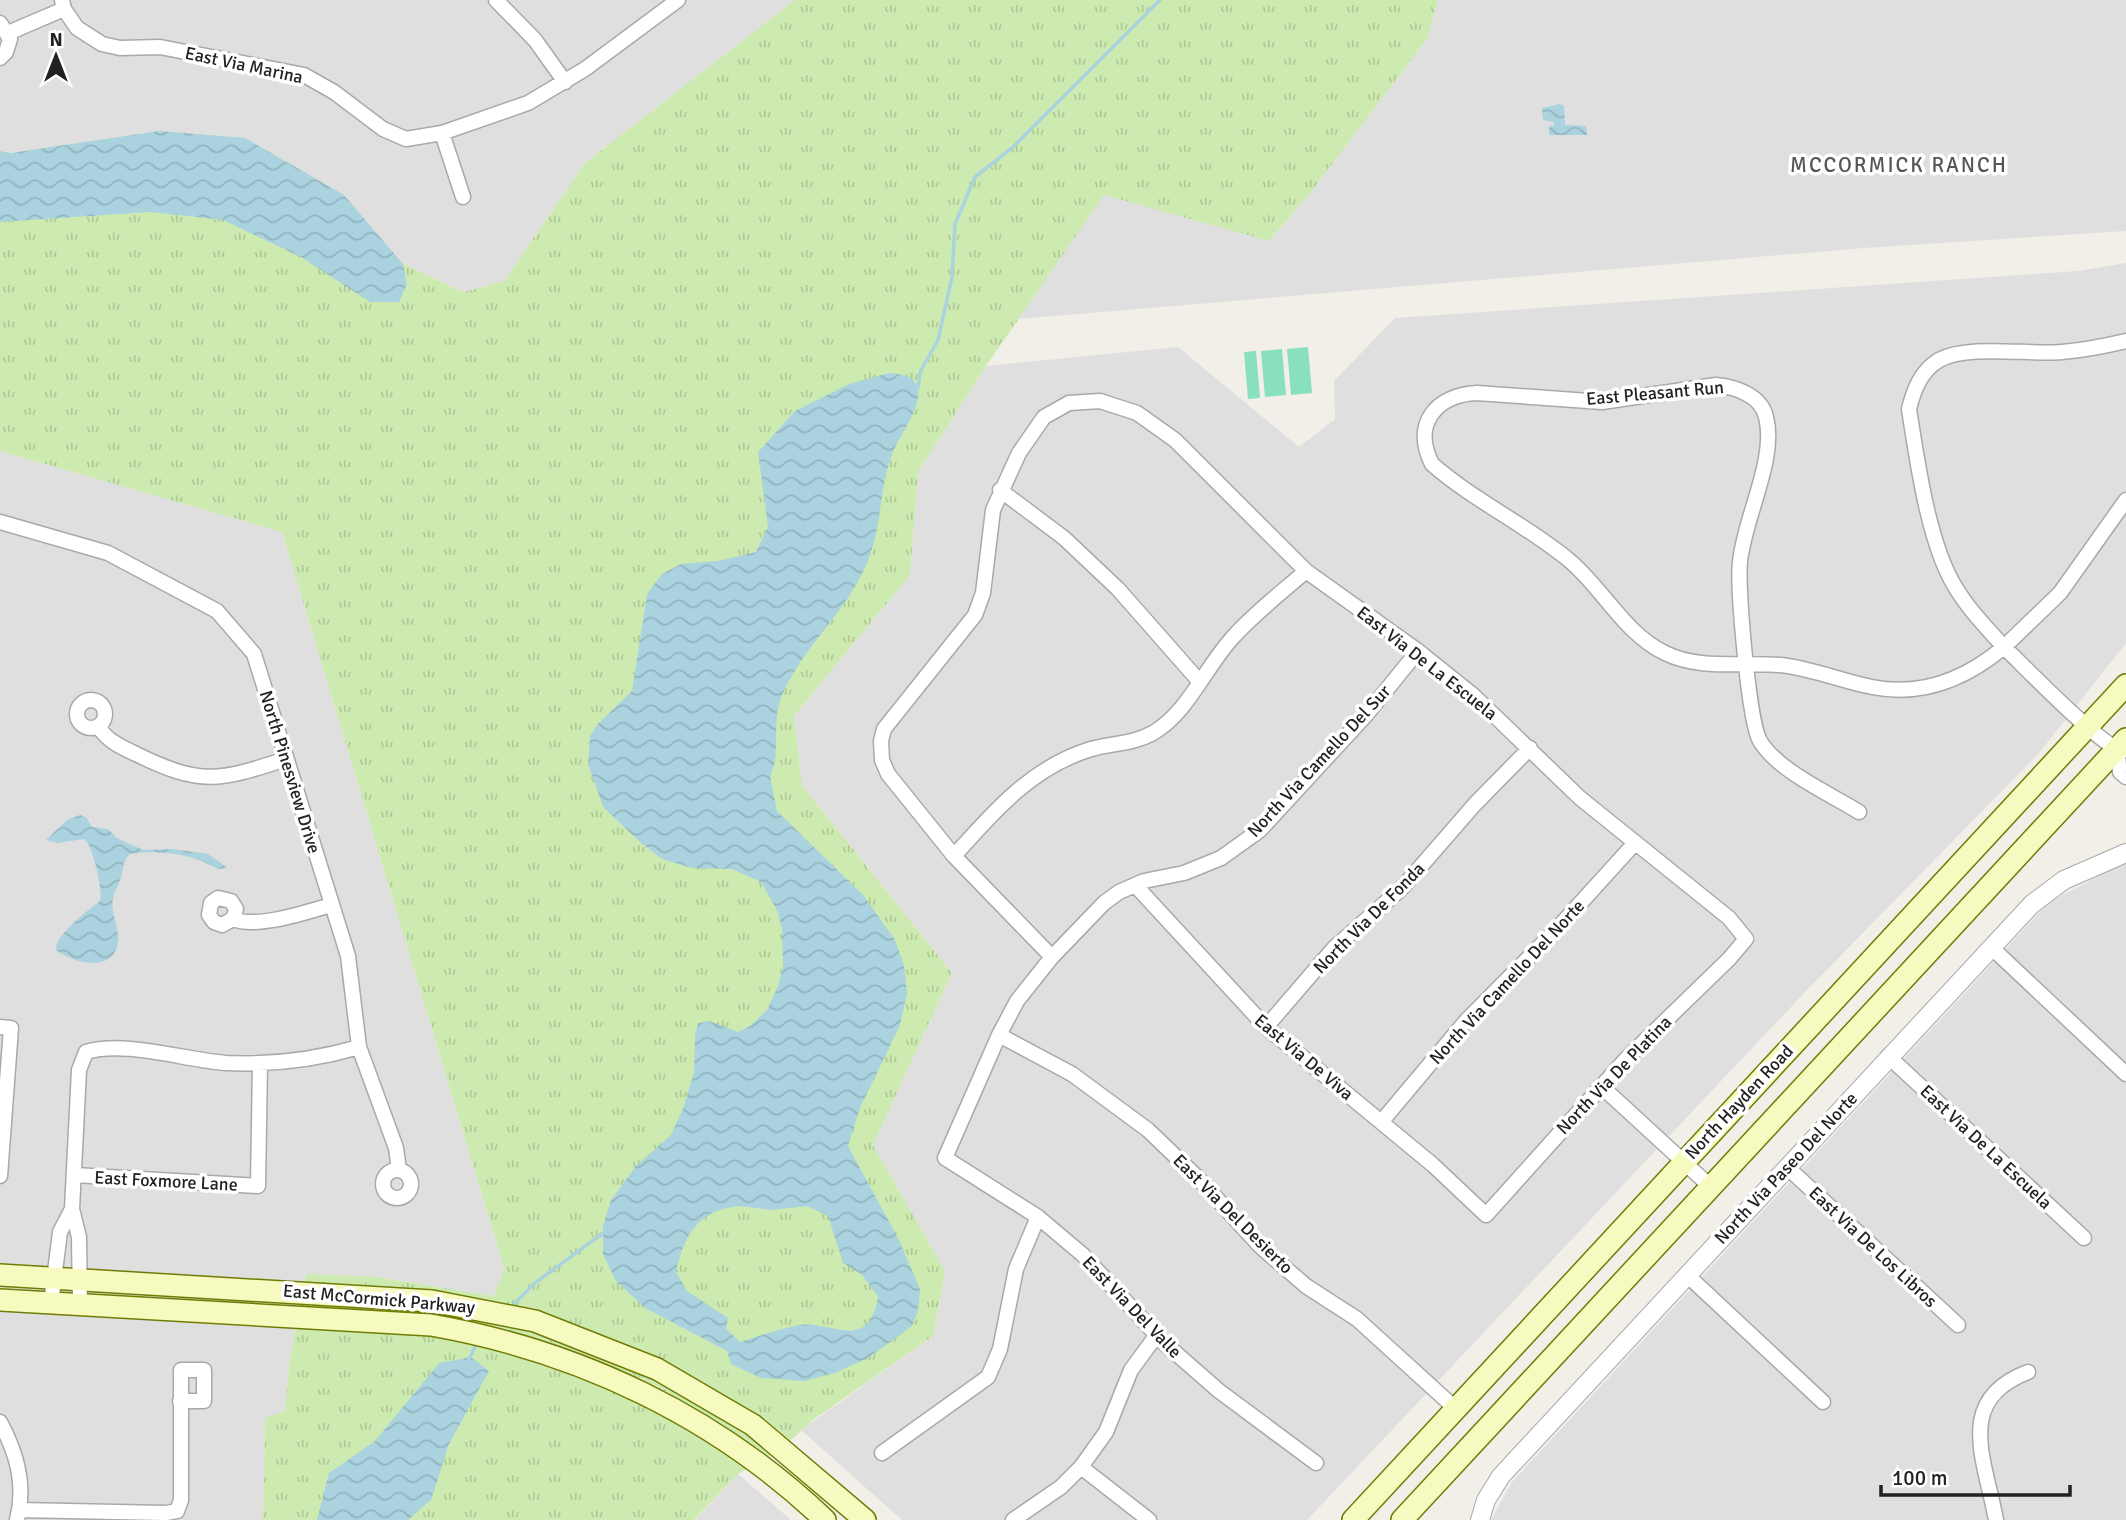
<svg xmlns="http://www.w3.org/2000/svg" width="2126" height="1520" viewBox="0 0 2126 1520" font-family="Signika,sans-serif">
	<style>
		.residential { fill: #e0dfdf }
		.grass { fill: url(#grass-tufts) }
		.pitch { fill: #88e0be }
		.water { fill: url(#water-waves); fill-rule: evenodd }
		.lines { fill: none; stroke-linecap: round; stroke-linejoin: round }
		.stream { stroke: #aad3df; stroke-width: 3.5 }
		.minor-casing { stroke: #a9a9a9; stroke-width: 17 }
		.tertiary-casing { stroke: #a9a9a9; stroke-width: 20 }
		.secondary-casing { stroke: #707d05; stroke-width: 24 }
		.minor { stroke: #fff; stroke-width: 14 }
		.tertiary { stroke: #fff; stroke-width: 18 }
		.secondary { stroke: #f7fabf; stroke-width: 21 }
		.labels { text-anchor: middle; stroke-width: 7; stroke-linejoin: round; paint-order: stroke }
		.street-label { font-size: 18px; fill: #222; stroke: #fff }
		.quarter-label { font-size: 21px; letter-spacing: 2px; fill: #555; stroke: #fff }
	</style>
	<defs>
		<pattern id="grass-tufts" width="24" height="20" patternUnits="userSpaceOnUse" patternTransform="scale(1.75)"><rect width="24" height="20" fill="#cdebb0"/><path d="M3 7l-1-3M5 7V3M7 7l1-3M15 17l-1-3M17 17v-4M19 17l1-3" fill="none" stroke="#b0c997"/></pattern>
		<pattern id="water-waves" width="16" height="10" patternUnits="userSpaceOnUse" patternTransform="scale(1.75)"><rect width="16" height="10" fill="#aad3df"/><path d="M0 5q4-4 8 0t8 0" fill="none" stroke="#92b5bf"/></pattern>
	</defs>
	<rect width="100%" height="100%" fill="#f2efe9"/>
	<path class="residential" d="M 0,0 L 795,0 L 585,163 L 504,281 L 464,292 L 403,264 L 344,195 L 0,151 Z
		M 1438,0 L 2126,0 L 2126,231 L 1864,248 L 1018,319 L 1104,194 L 1270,240 L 1311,192 L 1427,39 Z
		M 2126,263 L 2126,643 L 2039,753 L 1807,990 L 1307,1520 L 902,1520 L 801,1430 L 933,1336 L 945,1271 L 873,1145 L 952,973 L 802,785 L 794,716 L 910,575 L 918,472 L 986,366 L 1178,347 L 1299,447 L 1335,419 L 1334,381 L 1395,318 L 2078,271 Z
		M 0,451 L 282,532 L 504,1268 L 494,1296 L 377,1277 L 306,1275 L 289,1366 L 285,1411 L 265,1418 L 263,1520 L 0,1520 Z
		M 2126,862 L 2126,1520 L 1491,1520 L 1512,1482 L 2049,902 Z
		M 738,1474 L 791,1520 L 695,1520 Z"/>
	<path class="grass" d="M 795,0 L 1438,0 L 1427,39 L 1311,192 L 1269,241 L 1104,195 L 986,366 L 918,472 L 910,575 L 794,716 L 802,785 L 952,973 L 873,1145 L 945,1271 L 933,1336 L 813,1420 L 778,1452 L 738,1474 L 694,1520 L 263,1520 L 265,1418 L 285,1411 L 289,1366 L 306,1274 L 377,1277 L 494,1296 L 504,1268 L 282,532 L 0,451 L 0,151 L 11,153 L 159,131 L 245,138 L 344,195 L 403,264 L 464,292 L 504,281 L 585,163 Z"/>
	<path class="pitch" d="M 1308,347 L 1312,393 L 1291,395 L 1287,349 Z
		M 1282,349 L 1286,395 L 1265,397 L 1261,351 Z
		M 1256,351 L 1260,398 L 1248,399 L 1244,352 Z"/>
	<path class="water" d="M 1560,104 L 1564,106 L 1565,125 L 1586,126 L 1587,135 L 1549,135 L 1549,126 L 1554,126 L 1554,122 L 1543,120 L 1542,108 Z
		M 159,131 L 245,138 L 344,195 L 403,264 L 407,284 L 399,302 L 370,302 L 301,257 L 223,220 L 150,212 L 0,222 L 0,151 L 11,153 Z
		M 889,373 C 948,376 902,428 892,454 C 879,489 882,528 867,563 C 847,611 804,646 783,693 C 770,721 782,753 770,776 L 777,811 L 864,896 L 895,940 L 904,965 L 907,993 L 900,1025 L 860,1108 L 848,1146 L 898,1238 L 920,1289 L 918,1311 L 912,1326 L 868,1358 L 835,1373 L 804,1381 L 761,1378 L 731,1364 L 727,1351 L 645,1308 L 616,1281 L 603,1254 L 603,1226 L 611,1200 L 636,1166 L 671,1135 L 684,1106 L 694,1072 L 695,1035 L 698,1023 L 709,1021 L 738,1032 L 750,1026 L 767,1010 L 778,986 L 783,967 L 782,929 L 778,912 L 761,882 L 732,869 L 692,868 L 662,859 L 640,842 L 603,807 L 588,764 L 590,736 L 598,724 L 632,691 L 647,594 L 662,574 L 681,564 L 718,561 L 756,552 L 768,527 L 758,452 L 795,411 L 849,384 ZM 738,1206 L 772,1210 L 807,1206 L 828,1216 L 843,1263 L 861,1274 L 878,1296 C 869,1354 832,1320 799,1325 C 780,1329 759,1336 740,1342 L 726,1329 L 728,1318 L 687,1291 L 676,1272 C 684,1236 697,1211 738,1206 Z
		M 80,815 L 86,817 L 92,827 L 108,829 L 117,838 L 143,850 L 172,849 L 208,854 L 228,868 L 218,869 C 193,854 159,849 130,854 C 123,861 124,865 122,873 C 121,882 114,890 113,899 C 110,913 120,928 118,942 C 114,974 72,963 56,950 C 54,936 88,910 100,901 C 103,890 93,845 84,839 L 57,843 L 46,840 L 67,820 Z
		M 471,1357 L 489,1371 L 449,1444 L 431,1500 L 408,1520 L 317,1520 L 329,1473 L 375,1441 L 439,1363 Z"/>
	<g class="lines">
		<path class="stream" d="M 912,391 L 918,388 L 920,372 L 938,340 L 952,277 L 955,224 L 975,177 L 1012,148 L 1160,0
			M 509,1309 L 535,1283 L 606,1231
			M 468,1361 L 477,1343"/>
		<g class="minor-casing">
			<path id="minor" d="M 62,0 L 64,9 L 77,28 L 102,44 L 120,48 L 160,47 L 304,75 L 334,92 L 383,129 L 406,139 L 442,133 L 528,103 L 585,69 L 678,0
				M 496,0 L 535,40 L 565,82
				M 0,23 L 10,39 L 6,52 L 0,58
				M 8,33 L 64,9
				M 442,133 L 463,197
				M 2126,341 C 2105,346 2084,350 2062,352 C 2029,355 1968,344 1939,360 C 1921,371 1914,389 1909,409 C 1917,460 1928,541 1954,585 C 1968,609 1986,627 2004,647 L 2060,593 L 2126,500
				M 1000,490 L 1064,538 L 1118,589 L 1199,681
				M 0,522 L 108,553 L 217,611 L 254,654 L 348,956 L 359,1047 L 396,1148 L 399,1170
				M77 714a14 14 0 1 1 28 0a14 14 0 1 1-28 0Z
				M 98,726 C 107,741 121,747 136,754 C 201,786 219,781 286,759
				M 2117,750 L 2120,772 L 2126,777
				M 1859,812 C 1830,794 1778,771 1760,741 C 1749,723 1737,587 1740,562 C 1744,518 1777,459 1766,417 C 1761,395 1735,387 1716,385 L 1602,402 L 1477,393 C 1435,395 1412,425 1432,464 C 1474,501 1527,525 1570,561 C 1603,589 1625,634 1665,653 C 1699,670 1742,662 1780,665 C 1811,668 1841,681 1872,687 C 1922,697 1967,678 2004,647 C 2025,667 2101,747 2123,751
				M 954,856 C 994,811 1032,767 1091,749 C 1112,743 1133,744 1153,733 C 1189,712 1206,665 1235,635 C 1256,612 1282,592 1306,571
				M 233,919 L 236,909 L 231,901 L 218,898 L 211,903 L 209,915 L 214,922 L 222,925 L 233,919 C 257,929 307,912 331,905
				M 1992,948 L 2126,1074
				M 1052,957 L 954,856 L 888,774 L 882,760 L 881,741 L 884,729 L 975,615 L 983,593 L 993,510 L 1019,453 L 1044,417 L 1069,403 L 1100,401 L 1137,413 L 1175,440 L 1306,571 L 1418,651 L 1474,696 L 1580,798 L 1729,918 L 1746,939 L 1729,959 L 1627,1058 L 1486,1215 L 1433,1165 L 1266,1027 L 1135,885
				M 0,1027 L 11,1028 L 0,1176
				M 1266,1027 L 1334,948 L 1402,888 L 1475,804 L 1530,748
				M 999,1035 L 1072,1074 L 1148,1130 L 1198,1178 L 1260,1246 L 1306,1286 L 1357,1319 L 1456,1409
				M 1888,1056 L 2084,1238
				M 1601,1086 L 1712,1188
				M 1382,1121 L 1466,1021 L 1556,930 L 1634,844
				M 1788,1168 L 1958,1325
				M383 1184a14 14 0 1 1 28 0a14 14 0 1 1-28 0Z
				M 75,1175 L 258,1186 L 260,1063
				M 72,1209 L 79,1237 L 80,1304
				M 1687,1275 L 1823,1402
				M 51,1303 L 60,1232 L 72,1209 L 79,1070 L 86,1052 C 125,1040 184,1060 226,1063 C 271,1065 315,1060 359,1047
				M 0,1422 C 17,1453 26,1485 17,1520
				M 882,1453 L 988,1377 L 1000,1349 L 1016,1269 L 1038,1217
				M 1316,1463 L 1219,1391 L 1163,1342 L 1083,1255 L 1038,1217 L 945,1158 L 999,1035 L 1017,1001 L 1052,957 L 1104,903 L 1119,892 L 1144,881 L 1184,873 L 1221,858 L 1260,830 L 1366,715 L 1418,651
				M 1081,1467 L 1149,1520
				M 19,1510 L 166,1513 L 177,1511 L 181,1500 L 181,1370 L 204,1370 L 204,1401 L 180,1401
				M 1013,1520 L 1061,1487 L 1081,1467 L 1106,1432 L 1131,1370 L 1156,1336
				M 1996,1520 C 1985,1459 1954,1400 2028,1372"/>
		</g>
		<g class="tertiary-casing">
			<path id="tertiary" d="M 1480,1520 L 1486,1500 L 1501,1476 L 2032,904 L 2064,880 L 2126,853"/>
		</g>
		<g class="secondary-casing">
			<path id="secondary" d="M 0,1275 L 432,1301 L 535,1321 L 657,1369 L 753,1425 L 865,1520
				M 0,1300 L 431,1325 C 579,1351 716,1416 825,1520
				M 1353,1520 L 2126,685
				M 1402,1520 L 2126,739"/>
		</g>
		<use href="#minor" class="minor"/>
		<use href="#tertiary" class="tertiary"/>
		<use href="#secondary" class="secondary"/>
	</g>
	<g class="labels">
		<g class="street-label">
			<text transform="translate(244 65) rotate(12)" y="6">East Via Marina</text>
			<text transform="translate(1655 393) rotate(-5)" y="6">East Pleasant Run</text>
			<text transform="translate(1427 663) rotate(38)" y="6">East Via De La Escuela</text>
			<text transform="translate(1319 761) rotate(-47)" y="6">North Via Camello Del Sur</text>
			<text transform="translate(290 772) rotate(73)" y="6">North Pinesview Drive</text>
			<text transform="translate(1369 918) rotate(-45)" y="6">North Via De Fonda</text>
			<text transform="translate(1507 982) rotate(-47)" y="6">North Via Camello Del Norte</text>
			<text transform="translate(1304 1057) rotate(40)" y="6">East Via De Viva</text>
			<text transform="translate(1614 1075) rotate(-46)" y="6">North Via De Platina</text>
			<text transform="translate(1739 1102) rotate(-47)" y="6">North Hayden Road</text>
			<text transform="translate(1986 1147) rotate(43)" y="6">East Via De La Escuela</text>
			<text transform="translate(1786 1168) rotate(-47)" y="6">North Via Paseo Del Norte</text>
			<text transform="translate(166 1181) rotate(3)" y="6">East Foxmore Lane</text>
			<text transform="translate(1233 1214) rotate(45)" y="6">East Via Del Desierto</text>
			<text transform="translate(1873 1247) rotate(43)" y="6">East Via De Los Libros</text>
			<text transform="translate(379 1299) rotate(5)" y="6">East McCormick Parkway</text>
			<text transform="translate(1132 1307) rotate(46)" y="6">East Via Del Valle</text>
		</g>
		<g class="quarter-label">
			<text x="1899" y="172">MCCORMICK RANCH</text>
		</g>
	</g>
	<g transform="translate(56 56)" stroke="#ffffff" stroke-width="5" paint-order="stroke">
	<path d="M0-5L12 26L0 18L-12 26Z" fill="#222222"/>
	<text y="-10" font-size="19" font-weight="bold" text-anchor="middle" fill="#222222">N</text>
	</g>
	<path d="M1881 1485v10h189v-10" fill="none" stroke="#222222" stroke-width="3.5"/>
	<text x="1892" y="1485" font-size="21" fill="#222222" stroke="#ffffff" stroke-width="5" paint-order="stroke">100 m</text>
</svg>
